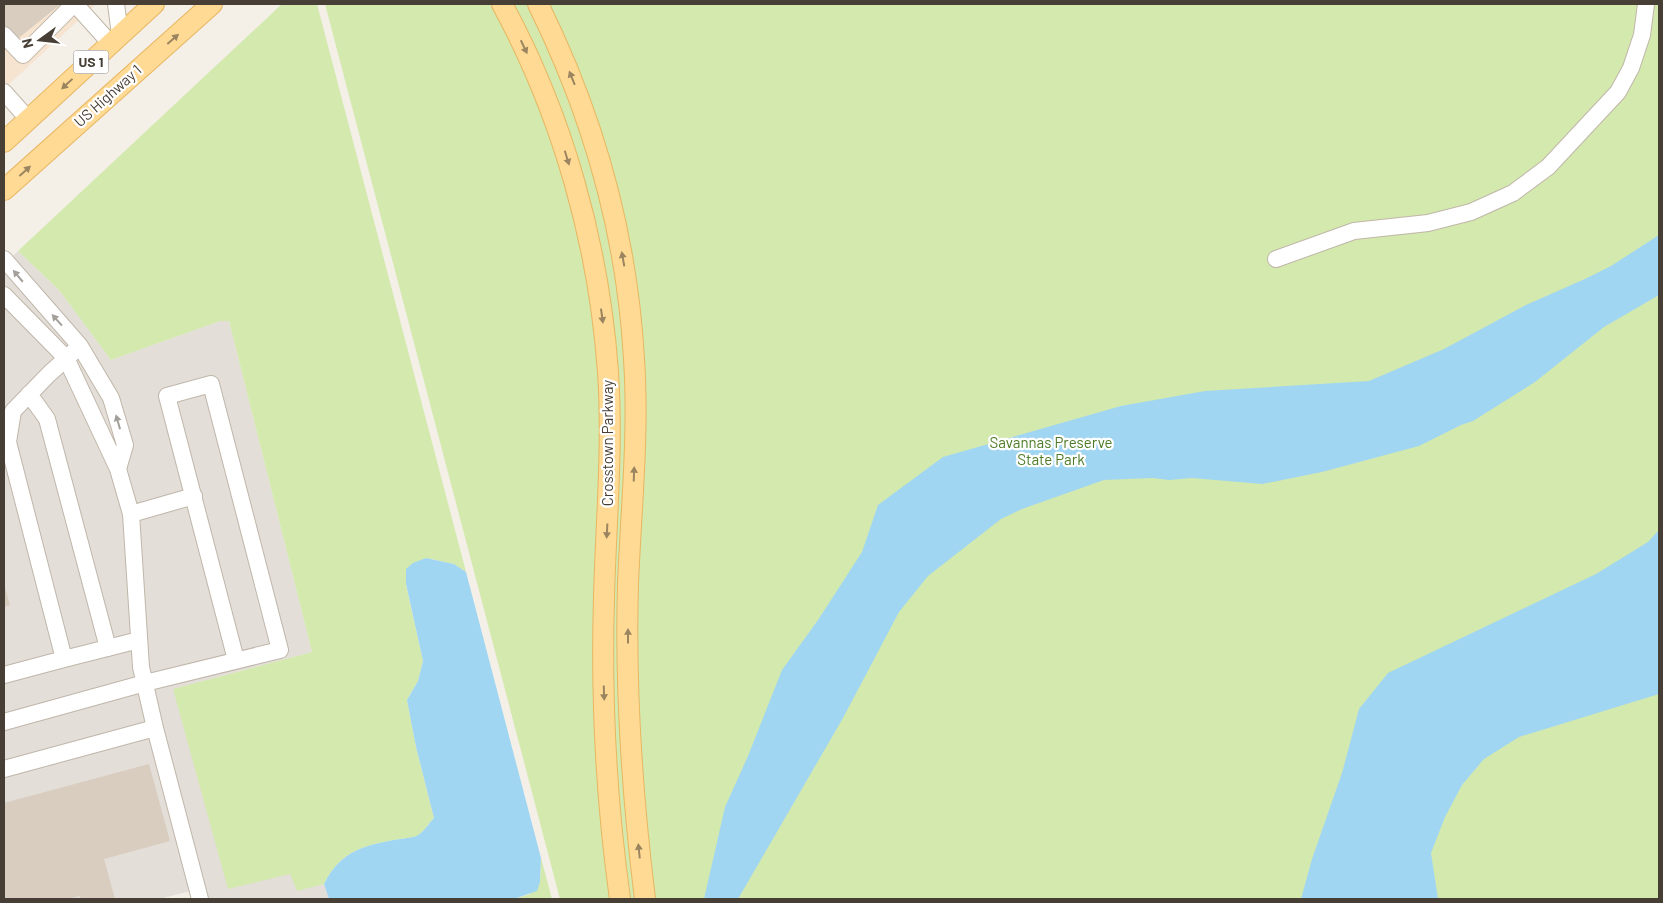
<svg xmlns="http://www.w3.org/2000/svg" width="1663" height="903" viewBox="0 0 1663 903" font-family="Barlow,sans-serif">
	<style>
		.commercial { fill: #f6e4d1 }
		.industrial { fill: #e3ded8 }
		.green { fill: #d3e9ae }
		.water { fill: #a1d6f3 }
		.building { fill: #d9cdbf }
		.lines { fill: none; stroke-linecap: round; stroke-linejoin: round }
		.minor-casing { stroke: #c0b6a9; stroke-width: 18 }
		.major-casing { stroke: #e8b661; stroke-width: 22 }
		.minor { stroke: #fff; stroke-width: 16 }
		.major { stroke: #ffda94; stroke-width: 20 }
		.oneway { fill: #9a8560 }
		.oneway2 { fill: #a39f9a }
		.labels { text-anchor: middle; stroke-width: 4.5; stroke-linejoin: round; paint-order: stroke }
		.shield { fill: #fff; stroke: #7e7972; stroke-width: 1 }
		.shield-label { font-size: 14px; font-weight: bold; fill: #473f35 }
		.street-label { font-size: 15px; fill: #473f35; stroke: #fff }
		.park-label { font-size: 15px; fill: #4c7b26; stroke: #fff }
	</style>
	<rect width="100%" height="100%" fill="#f4efe7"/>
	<path class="commercial" d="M 4,4 L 96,4 L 8,85 L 4,81 Z"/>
	<path class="industrial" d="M 18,251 L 59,290 L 111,360 L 220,321 L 229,321 L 312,652 L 174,689 L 291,874 L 297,890 L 324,884 L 329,899 L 193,899 L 191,891 L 159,899 L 4,899 L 4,264 Z"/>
	<path class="green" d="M 282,4 L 317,4 L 466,572 L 454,564 L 426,558 L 406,585 L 423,661 L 418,681 L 407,700 L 416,747 L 434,818 C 429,823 424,831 419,835 C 414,838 405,838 400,839 C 365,845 341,850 324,884 L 297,891 L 290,874 L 228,889 L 173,689 L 312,652 L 229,321 L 220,321 L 111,360 L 59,290 L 18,251 Z
		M 325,4 L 1659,4 L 1659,899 L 560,899 Z
		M 541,858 L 552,899 L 514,899 L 530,894 L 540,882 Z"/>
	<path class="water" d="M 1659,235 L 1659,295 L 1604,327 L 1535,382 L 1473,421 L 1461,425 L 1419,446 L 1322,472 L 1262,484 L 1192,478 L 1169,480 L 1153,478 L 1104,480 L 1022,509 L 1001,519 L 928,576 L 899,612 L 843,718 L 738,899 L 704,899 L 725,807 L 748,756 L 782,670 L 818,620 L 862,552 L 878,505 L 943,457 L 1121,406 L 1205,391 L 1369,381 L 1444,349 L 1526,305 L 1587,278 L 1611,266 Z
		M 1659,530 L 1659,694 L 1519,737 L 1484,759 L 1462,785 L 1445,817 L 1431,853 L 1438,899 L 1301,899 L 1312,859 L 1342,773 L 1359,709 L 1388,673 L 1596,574 L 1648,542 Z
		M 426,558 L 454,564 L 466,572 L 541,858 L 540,882 L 537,891 L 514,899 L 329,899 L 324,884 C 341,850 365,845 400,839 C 405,838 414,838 418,835 C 424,832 429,823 434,818 L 416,747 L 407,700 L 418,681 L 423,661 L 406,584 L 406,569 L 413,563 Z"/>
	<path class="building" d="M 4,4 L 61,4 L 16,40 L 4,25 Z
		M 4,584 L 10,605 L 4,607 Z
		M 149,764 L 170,841 L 104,859 L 115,899 L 81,899 L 80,896 L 68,899 L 4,899 L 4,803 Z"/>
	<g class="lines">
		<g class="minor-casing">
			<path id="minor" d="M 75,4 L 111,44
				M 116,4 L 120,35
				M 4,35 L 23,55 L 74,4
				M 4,92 L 29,120
				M 4,259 L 80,346 L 111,398 L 125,445 L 118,469
				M 1276,259 L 1354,231 L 1428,223 L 1471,212 L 1513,193 L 1548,167 L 1618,92 L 1631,68 L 1642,35 L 1646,4
				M 4,295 L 66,358 L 118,469 L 131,514 L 141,667 L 155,728
				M 29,394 L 47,419 L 108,648
				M 131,514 L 194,496
				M 64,659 L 139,640
				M 4,675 L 64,659 L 8,442 L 13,411 L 49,374 L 80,346
				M 4,722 L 145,683 L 280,650 L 211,384 L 167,396 L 236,660
				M 4,769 L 155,728 L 200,899"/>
		</g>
		<g class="major-casing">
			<path id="major" d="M 502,4 C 563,116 599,245 608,372 C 613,447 606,522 604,597 C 601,698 606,799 620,899
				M 538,4 C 593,115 627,235 634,359 C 639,434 631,509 628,584 C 625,689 632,794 645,899
				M 4,142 L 154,4
				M 4,190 L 212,4"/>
		</g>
		<use href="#minor" class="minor"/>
		<use href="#major" class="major"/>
	</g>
	<defs><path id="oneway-solid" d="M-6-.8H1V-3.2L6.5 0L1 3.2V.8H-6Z" transform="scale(1.25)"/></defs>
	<g class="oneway">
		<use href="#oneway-solid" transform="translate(173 39) rotate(-41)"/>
		<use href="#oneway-solid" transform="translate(524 47) rotate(65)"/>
		<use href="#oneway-solid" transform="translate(572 78) rotate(-112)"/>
		<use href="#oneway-solid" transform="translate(67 84) rotate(137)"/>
		<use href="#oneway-solid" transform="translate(567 158) rotate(73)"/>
		<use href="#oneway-solid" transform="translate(25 171) rotate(-42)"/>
		<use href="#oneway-solid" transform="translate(623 259) rotate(-100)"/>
		<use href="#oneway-solid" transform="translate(602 316) rotate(82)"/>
		<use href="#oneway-solid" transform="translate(634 474) rotate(-88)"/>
		<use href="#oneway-solid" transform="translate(607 531) rotate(93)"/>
		<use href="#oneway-solid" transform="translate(628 636) rotate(-90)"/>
		<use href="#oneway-solid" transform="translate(604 693) rotate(88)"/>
		<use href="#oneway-solid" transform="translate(639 851) rotate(-96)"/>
	</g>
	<g class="oneway2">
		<use href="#oneway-solid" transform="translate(18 276) rotate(-130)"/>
		<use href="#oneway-solid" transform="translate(57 320) rotate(-132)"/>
		<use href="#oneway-solid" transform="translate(118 422) rotate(-106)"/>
	</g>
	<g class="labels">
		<rect class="shield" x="73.5" y="50.5" width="35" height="23" rx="4"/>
		<g class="shield-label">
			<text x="91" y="67">US 1</text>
		</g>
		<g class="street-label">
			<text transform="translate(108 96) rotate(-42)" y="5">US Highway 1</text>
			<text transform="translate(608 443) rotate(-90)" y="5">Crosstown Parkway</text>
		</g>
		<g class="park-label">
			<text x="1051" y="448">Savannas Preserve<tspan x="1051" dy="17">State Park</tspan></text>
		</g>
	</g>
	<rect width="1663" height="903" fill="none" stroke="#473f35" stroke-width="10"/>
	<g transform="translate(40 40) rotate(255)" stroke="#ffffff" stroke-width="4" paint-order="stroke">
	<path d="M0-4L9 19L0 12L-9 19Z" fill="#473f35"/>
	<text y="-8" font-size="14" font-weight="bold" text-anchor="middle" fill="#473f35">N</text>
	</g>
</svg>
